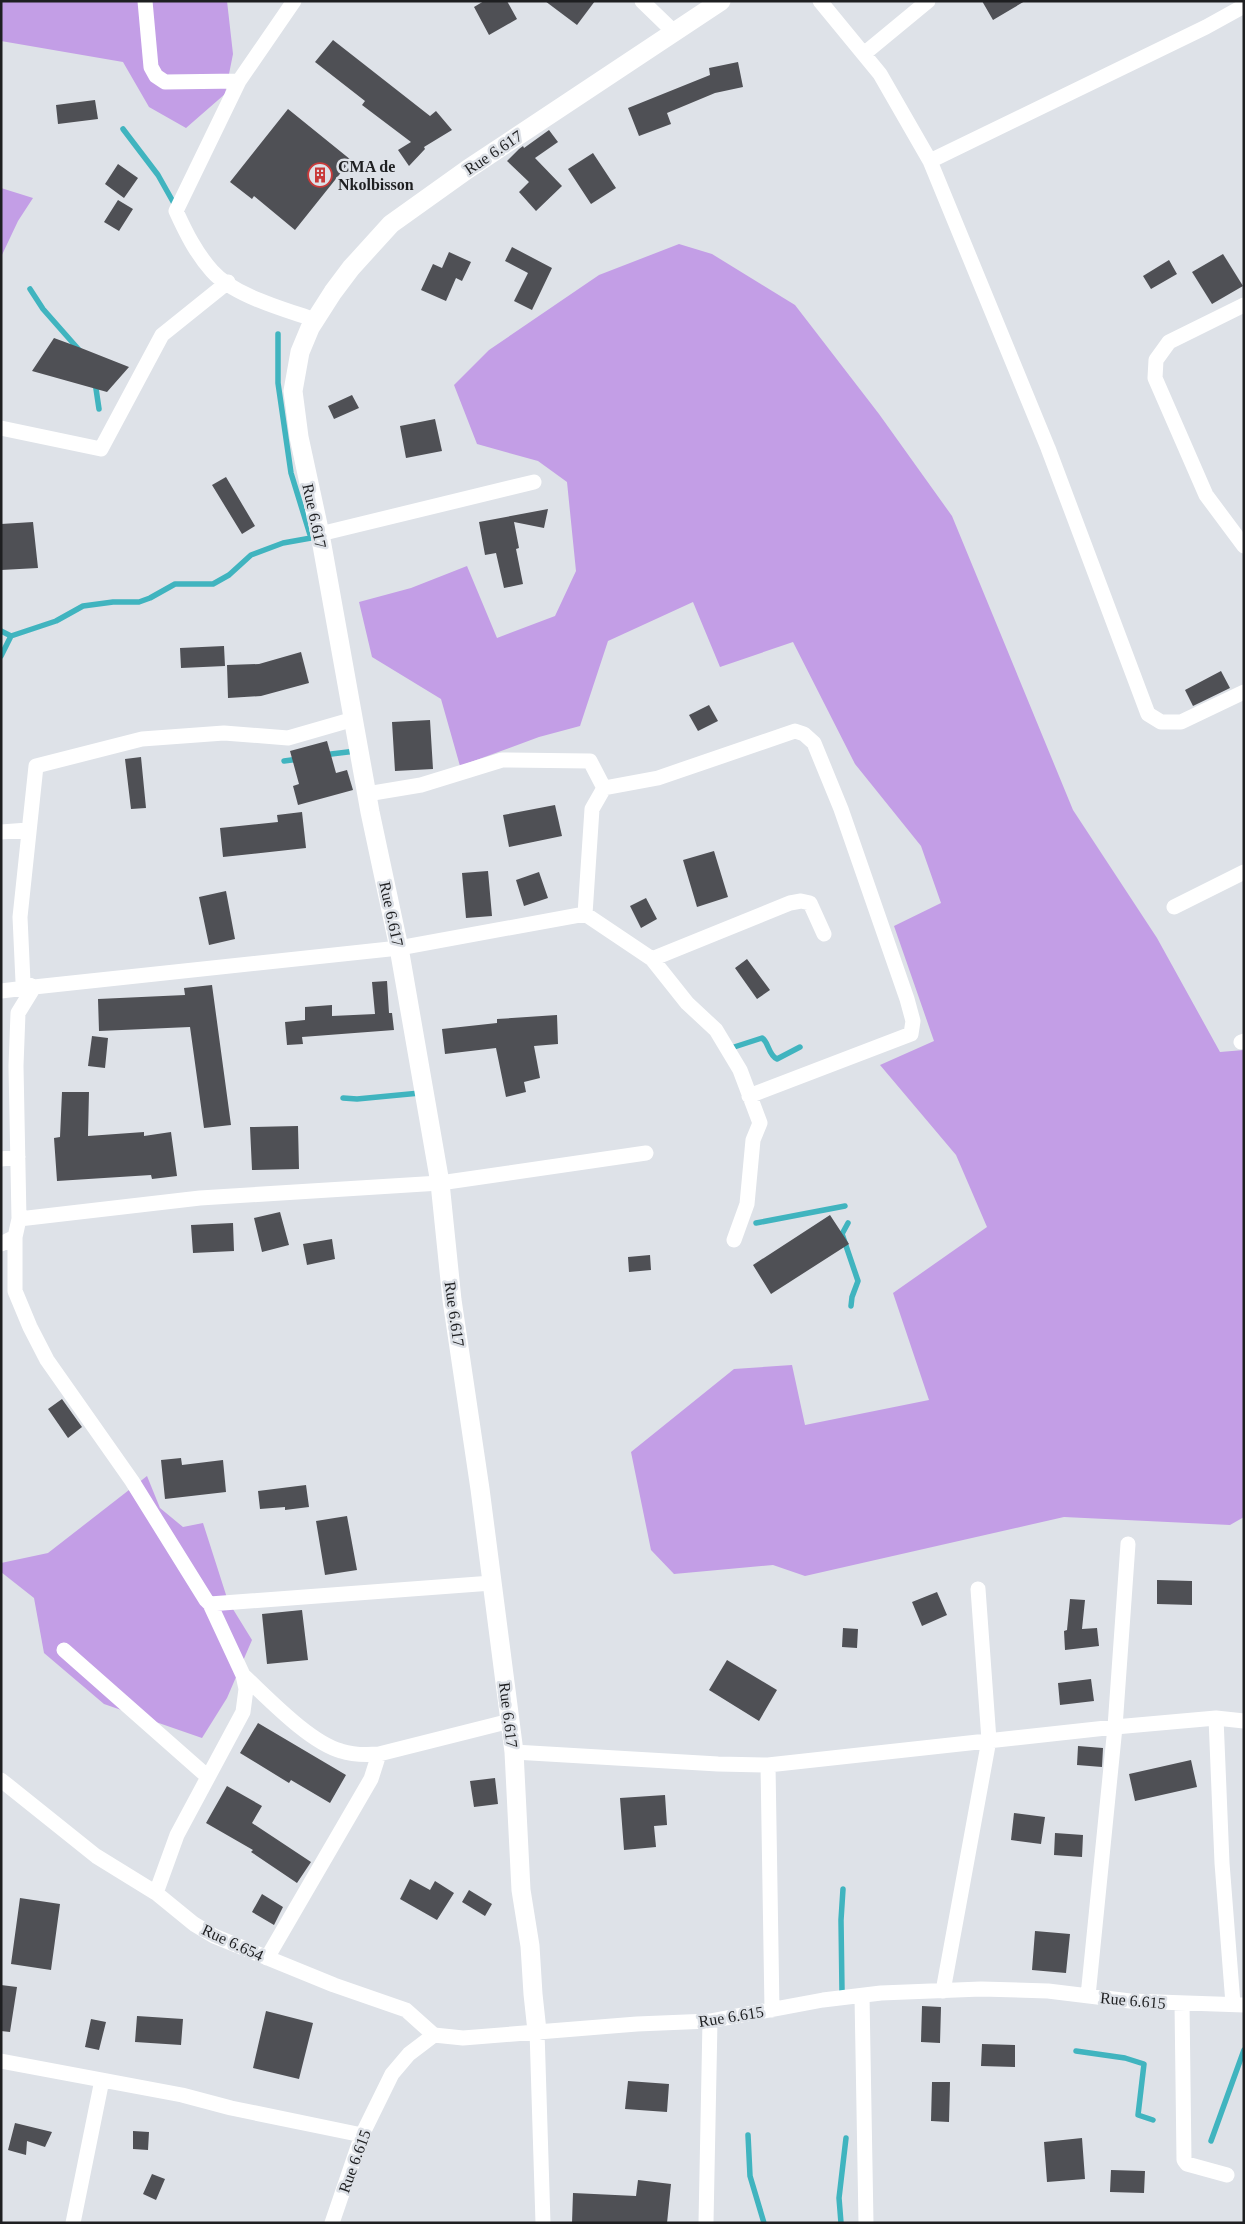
<svg xmlns="http://www.w3.org/2000/svg" width="1245" height="2224" viewBox="0 0 1245 2224" font-family="'Times New Roman',serif">
	<style>
		.green { fill: #c39ee6 }
		.lines { fill: none; stroke-linecap: round; stroke-linejoin: round }
		.stream { stroke: #40b4bf; stroke-width: 5.5 }
		.building { fill: #4f5055 }
		.minor { stroke: #fff; stroke-width: 15 }
		.tertiary { stroke: #fff; stroke-width: 19 }
		.labels { text-anchor: middle; stroke-width: 5; stroke-linejoin: round; paint-order: stroke }
		.street-label { font-size: 16px; fill: #1e1f21; stroke: #dee2e8 }
		.poi-label { font-size: 16px; font-weight: bold; fill: #1e1f21; stroke: #dee2e8; text-anchor: start }
	</style>
	<rect width="100%" height="100%" fill="#dee2e8"/>
	<path class="green" d="M 1,1 L 227,1 L 233,54 L 225,94 L 186,128 L 149,107 L 123,62 L 1,41 Z
		M 1,188 L 33,198 L 18,221 L 1,257 Z
		M 679,244 L 712,254 L 795,305 L 879,414 L 952,516 L 1073,810 L 1157,938 L 1220,1052 L 1244,1050 L 1244,1517 L 1230,1525 L 1064,1517 L 805,1576 L 773,1565 L 674,1574 L 651,1550 L 631,1452 L 734,1369 L 792,1365 L 805,1425 L 929,1400 L 893,1293 L 987,1227 L 956,1155 L 880,1065 L 934,1041 L 894,926 L 941,903 L 921,846 L 855,764 L 793,642 L 720,667 L 693,602 L 608,641 L 580,726 L 539,737 L 460,766 L 441,699 L 372,657 L 359,602 L 411,588 L 467,566 L 497,638 L 555,616 L 576,571 L 567,482 L 538,461 L 477,444 L 454,385 L 489,350 L 599,275 Z
		M 147,1476 L 160,1508 L 183,1527 L 203,1523 L 228,1601 L 252,1640 L 227,1698 L 202,1738 L 104,1704 L 44,1653 L 34,1598 L 1,1572 L 1,1563 L 48,1553 Z"/>
	<g class="lines">
		<path class="stream" d="M 123,129 L 158,175 L 176,207
			M 30,289 L 43,309 L 80,351
			M 95,382 L 99,409
			M 1,631 L 11,636 L 56,621 L 83,606 L 113,602 L 139,602 L 150,598 L 175,584 L 213,584 L 229,575 L 251,555 L 283,543 L 311,538 L 291,473 L 278,383 L 278,334
			M 1,656 L 11,636
			M 323,755 L 356,751
			M 284,761 L 299,759
			M 728,1049 L 762,1038 C 769,1042 768,1055 777,1059 L 800,1047
			M 343,1098 L 357,1099 L 420,1093
			M 756,1223 L 845,1206
			M 848,1223 L 842,1234 L 858,1281 L 852,1297 L 851,1306
			M 842,1991 L 841,1920 L 843,1889
			M 1076,2051 L 1125,2058 L 1144,2064 L 1138,2115 L 1153,2120
			M 748,2135 L 750,2176 L 764,2223
			M 1211,2141 L 1244,2050
			M 841,2223 L 839,2198 L 846,2138"/>
	</g>
	<path class="building" d="M 484,1 L 507,1 L 517,19 L 489,35 L 474,7 Z
		M 545,1 L 595,1 L 577,25 Z
		M 982,1 L 1025,1 L 993,20 Z
		M 333,40 L 430,116 L 436,111 L 452,130 L 424,147 L 425,149 L 409,166 L 398,150 L 411,142 L 362,105 L 365,101 L 315,62 Z
		M 738,62 L 743,87 L 715,93 L 667,113 L 671,124 L 639,136 L 628,108 L 710,75 L 709,68 Z
		M 95,100 L 98,119 L 58,124 L 56,105 Z
		M 288,109 L 351,160 L 295,230 L 254,196 L 252,199 L 230,182 Z
		M 549,130 L 558,142 L 535,158 L 562,186 L 536,211 L 519,192 L 529,182 L 507,161 L 519,149 L 523,146 L 524,148 Z
		M 593,153 L 616,188 L 591,204 L 568,169 Z
		M 118,164 L 138,178 L 124,198 L 105,184 Z
		M 118,200 L 133,209 L 119,231 L 104,222 Z
		M 512,247 L 552,268 L 532,310 L 514,301 L 528,273 L 505,261 Z
		M 449,252 L 471,262 L 462,281 L 456,278 L 446,301 L 421,290 L 433,264 L 442,268 Z
		M 1223,254 L 1243,286 L 1212,304 L 1192,272 Z
		M 1169,260 L 1177,274 L 1151,289 L 1143,276 Z
		M 54,338 L 81,348 L 129,367 L 107,392 L 32,371 Z
		M 352,395 L 359,408 L 334,419 L 328,406 Z
		M 435,419 L 442,451 L 406,458 L 400,426 Z
		M 226,477 L 255,526 L 242,534 L 212,485 Z
		M 548,509 L 544,528 L 514,522 L 519,548 L 516,549 L 523,584 L 504,588 L 496,553 L 485,555 L 479,522 Z
		M 33,522 L 38,568 L 1,570 L 1,524 Z
		M 224,646 L 225,666 L 181,668 L 180,648 Z
		M 301,652 L 309,683 L 261,696 L 228,698 L 227,665 L 259,664 Z
		M 1221,671 L 1230,688 L 1193,706 L 1185,690 Z
		M 709,705 L 718,721 L 698,731 L 689,715 Z
		M 430,720 L 433,769 L 395,771 L 392,722 Z
		M 327,741 L 336,773 L 347,770 L 353,790 L 298,805 L 293,786 L 299,784 L 290,751 Z
		M 141,757 L 146,808 L 131,809 L 125,759 Z
		M 555,805 L 562,836 L 509,847 L 503,815 Z
		M 302,812 L 306,848 L 223,857 L 220,828 L 278,822 L 277,815 Z
		M 714,851 L 728,897 L 697,907 L 683,860 Z
		M 488,871 L 492,916 L 466,918 L 462,873 Z
		M 539,872 L 548,898 L 524,906 L 516,880 Z
		M 226,891 L 235,939 L 209,945 L 199,897 Z
		M 646,898 L 657,919 L 641,928 L 630,906 Z
		M 747,959 L 770,990 L 757,999 L 735,968 Z
		M 387,981 L 389,1013 L 392,1013 L 394,1030 L 302,1037 L 303,1044 L 287,1045 L 285,1022 L 305,1020 L 305,1007 L 332,1005 L 332,1016 L 375,1014 L 372,982 Z
		M 212,985 L 231,1125 L 204,1128 L 190,1027 L 99,1031 L 98,999 L 185,995 L 184,988 Z
		M 557,1015 L 558,1044 L 534,1046 L 540,1078 L 524,1082 L 526,1092 L 506,1097 L 496,1048 L 445,1054 L 442,1029 L 497,1023 L 497,1019 Z
		M 92,1036 L 108,1038 L 105,1068 L 88,1066 Z
		M 62,1092 L 89,1092 L 88,1136 L 144,1132 L 144,1136 L 171,1132 L 177,1176 L 152,1179 L 151,1175 L 57,1181 L 54,1138 L 60,1137 Z
		M 298,1126 L 299,1169 L 252,1170 L 250,1127 Z
		M 280,1212 L 289,1245 L 262,1252 L 254,1218 Z
		M 830,1215 L 849,1244 L 771,1294 L 753,1265 Z
		M 233,1223 L 234,1251 L 193,1253 L 191,1225 Z
		M 332,1239 L 335,1259 L 307,1265 L 303,1244 Z
		M 650,1255 L 651,1270 L 629,1272 L 628,1257 Z
		M 62,1399 L 82,1427 L 68,1438 L 48,1409 Z
		M 181,1458 L 182,1465 L 223,1460 L 226,1492 L 165,1499 L 161,1460 Z
		M 306,1485 L 309,1507 L 285,1510 L 285,1507 L 260,1509 L 258,1491 Z
		M 347,1516 L 357,1570 L 325,1575 L 316,1521 Z
		M 1157,1580 L 1192,1581 L 1192,1605 L 1157,1604 Z
		M 937,1592 L 947,1615 L 922,1626 L 912,1602 Z
		M 1070,1599 L 1085,1600 L 1082,1629 L 1097,1628 L 1099,1646 L 1065,1650 L 1064,1631 L 1067,1630 Z
		M 302,1610 L 308,1660 L 267,1664 L 262,1614 Z
		M 843,1628 L 858,1629 L 857,1648 L 842,1647 Z
		M 727,1660 L 777,1690 L 759,1721 L 709,1690 Z
		M 1091,1679 L 1094,1701 L 1060,1705 L 1058,1683 Z
		M 258,1723 L 346,1775 L 330,1803 L 291,1780 L 289,1783 L 240,1753 Z
		M 1078,1746 L 1103,1748 L 1102,1767 L 1077,1765 Z
		M 1191,1760 L 1197,1787 L 1135,1801 L 1129,1774 Z
		M 495,1778 L 498,1804 L 474,1807 L 470,1781 Z
		M 227,1786 L 262,1806 L 252,1823 L 311,1862 L 297,1883 L 251,1852 L 253,1850 L 206,1823 Z
		M 665,1795 L 667,1825 L 654,1826 L 656,1847 L 624,1850 L 620,1798 Z
		M 1014,1813 L 1045,1817 L 1041,1844 L 1011,1840 Z
		M 1055,1833 L 1083,1835 L 1082,1857 L 1054,1855 Z
		M 410,1879 L 430,1890 L 435,1881 L 454,1893 L 437,1920 L 400,1899 Z
		M 469,1890 L 492,1904 L 485,1916 L 462,1902 Z
		M 262,1894 L 283,1907 L 274,1925 L 252,1912 Z
		M 20,1898 L 60,1904 L 51,1970 L 11,1964 Z
		M 1035,1931 L 1070,1934 L 1066,1973 L 1032,1970 Z
		M 1,1985 L 17,1987 L 10,2032 L 1,2031 Z
		M 922,2006 L 941,2007 L 940,2043 L 921,2042 Z
		M 266,2011 L 313,2023 L 299,2079 L 253,2068 Z
		M 137,2016 L 183,2019 L 181,2045 L 135,2042 Z
		M 91,2019 L 106,2022 L 99,2050 L 85,2047 Z
		M 982,2044 L 1015,2045 L 1015,2067 L 981,2066 Z
		M 628,2081 L 669,2084 L 667,2112 L 625,2109 Z
		M 932,2082 L 950,2082 L 949,2122 L 931,2121 Z
		M 15,2123 L 52,2132 L 45,2147 L 27,2141 L 26,2155 L 8,2150 Z
		M 133,2131 L 149,2132 L 148,2150 L 133,2149 Z
		M 1082,2138 L 1085,2179 L 1047,2182 L 1044,2142 Z
		M 1111,2170 L 1145,2171 L 1144,2193 L 1110,2192 Z
		M 152,2174 L 165,2179 L 156,2200 L 143,2194 Z
		M 638,2180 L 671,2184 L 667,2223 L 572,2223 L 573,2193 L 636,2196 Z"/>
	<g class="lines">
		<path class="minor" d="M 145,1 L 151,67 L 156,76 L 165,82 L 239,81
			M 294,1 L 239,81 L 176,211 C 186,233 196,253 212,271 C 234,296 284,309 315,320
			M 642,1 L 675,33
			M 820,1 L 880,74 L 930,161 L 1048,448 L 1148,714 L 1161,722 L 1181,722 L 1244,692
			M 865,53 L 928,1
			M 930,161 L 1206,27 L 1244,6
			M 1244,305 L 1169,342 L 1156,360 L 1155,378 L 1206,495 L 1244,546
			M 1,428 L 101,449 L 162,335 L 228,282
			M 320,534 L 534,482
			M 367,794 L 421,785 L 502,760 L 590,761 L 604,788 L 658,778 L 795,731 L 804,734 L 814,743 L 841,809 L 907,999 L 913,1021 L 911,1034 L 749,1096
			M 1,832 L 28,830
			M 1174,907 L 1244,872
			M 585,914 L 592,809 L 604,788
			M 652,959 L 790,903 L 801,901 L 810,903 L 824,934
			M 34,987 L 23,982 L 20,917 L 36,766 L 142,739 L 224,733 L 288,738 L 354,719
			M 1,991 L 34,987
			M 1241,1042 L 1244,1041
			M 1,1159 L 18,1157
			M 19,1219 L 200,1198 L 440,1183 L 646,1153
			M 15,1237 L 15,1291 L 30,1327 L 47,1360 L 132,1481 L 206,1600 L 210,1604 L 492,1583
			M 1,1244 L 15,1237 L 19,1219 L 16,1066 L 18,1013 L 34,987 L 399,948 L 585,914 L 652,959 L 687,1003 L 716,1030 L 740,1070 L 760,1123 L 753,1140 L 747,1204 L 734,1240
			M 64,1650 L 208,1777
			M 243,1675 C 268,1698 309,1742 341,1751 C 353,1755 366,1755 379,1754 L 510,1721
			M 1216,1718 L 1222,1863 L 1233,2004
			M 514,1752 L 718,1764 L 768,1765 L 1115,1727 L 1216,1718 L 1244,1721
			M 768,1765 L 772,2010
			M 1,1780 L 96,1856 L 156,1893 L 194,1924 L 214,1936 L 334,1985 L 406,2010 L 434,2035
			M 156,1893 L 177,1835 L 243,1712 L 246,1689 L 243,1675 L 210,1604
			M 267,1958 L 371,1779 L 379,1754
			M 943,1991 L 989,1740 L 978,1589
			M 862,1996 L 866,2223
			M 1088,1996 L 1115,1727 L 1128,1544
			M 1182,2003 L 1184,2160 L 1187,2164 L 1227,2175
			M 537,2031 L 543,2223
			M 1,2061 L 182,2095 L 231,2108 L 362,2135
			M 73,2223 L 102,2080
			M 332,2223 L 362,2135 L 392,2074 L 409,2054 L 434,2035 L 463,2038 L 637,2024 L 710,2021 L 823,2000 L 881,1993 L 981,1989 L 1048,1991 L 1130,2001 L 1244,2005
			M 706,2223 L 710,2021"/>
		<path class="tertiary" d="M 537,2031 L 533,1994 L 530,1946 L 521,1890 L 514,1752 L 480,1489 L 452,1300 L 440,1183 L 399,948 L 370,812 L 320,534 L 299,437 L 293,391 L 300,352 L 310,328 L 333,292 L 351,268 L 391,224 L 468,169 L 721,1"/>
	</g>
	<defs>
		<g id="building-ring" transform="scale(1.25)"><circle r="9.5" fill="#dee2e8" stroke="#c93a3a" stroke-width="1.5"/><path d="M-4-6H4V6H1V3H-1V6H-4ZM-2.5-4.3h1.7v1.8h-1.7ZM.8-4.3h1.7v1.8H.8ZM-2.5-1h1.7V.8h-1.7ZM.8-1h1.7V.8H.8Z" fill="#c93a3a"/></g>
	</defs>
	<g fill-rule="evenodd">
		<use href="#building-ring" x="320" y="175"/>
	</g>
	<g class="labels">
		<g class="street-label">
			<text transform="translate(493 152) rotate(-34)" y="6">Rue 6.617</text>
			<text transform="translate(315 516) rotate(78)" y="6">Rue 6.617</text>
			<text transform="translate(392 914) rotate(78)" y="6">Rue 6.617</text>
			<text transform="translate(455 1314) rotate(82)" y="6">Rue 6.617</text>
			<text transform="translate(509 1715) rotate(83)" y="6">Rue 6.617</text>
			<text transform="translate(233 1942) rotate(25)" y="6">Rue 6.654</text>
			<text transform="translate(1133 2000) rotate(5)" y="6">Rue 6.615</text>
			<text transform="translate(731 2016) rotate(-9)" y="6">Rue 6.615</text>
			<text transform="translate(354 2161) rotate(-70)" y="6">Rue 6.615</text>
		</g>
		<g class="poi-label">
			<text x="338" y="172">CMA de<tspan x="338" dy="18">Nkolbisson</tspan></text>
		</g>
	</g>
	<rect width="1245" height="2224" fill="none" stroke="#1e1f21" stroke-width="5"/>
</svg>
